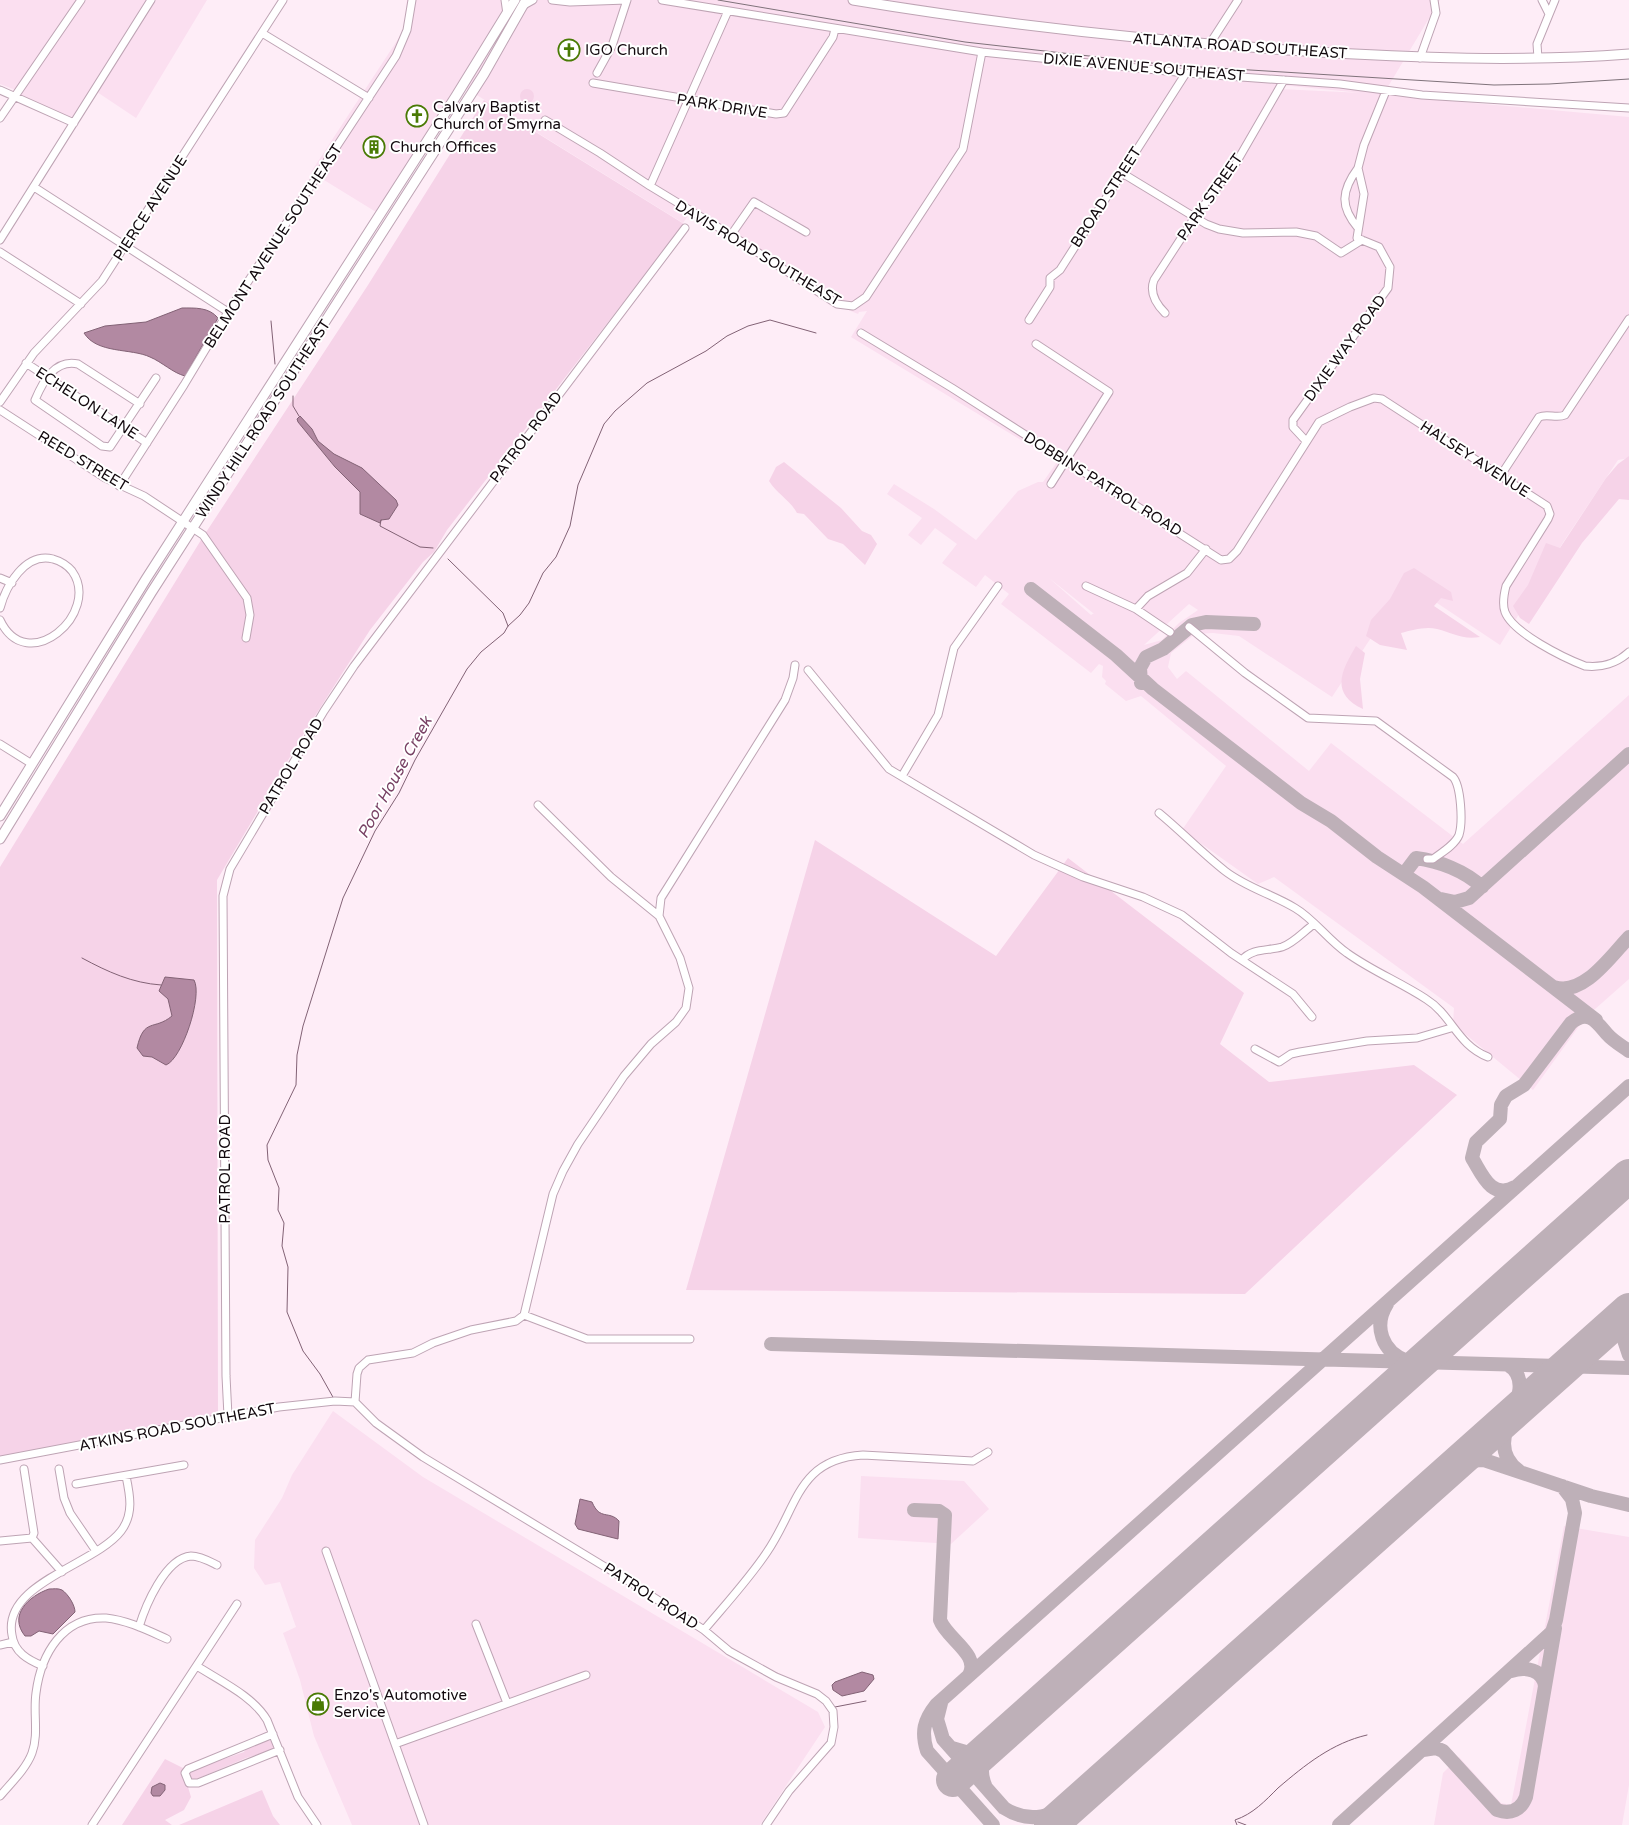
<svg xmlns="http://www.w3.org/2000/svg" width="1629" height="1825" viewBox="0 0 1629 1825" font-family="'Varela Round',sans-serif">
	<style>
		.built { fill: #fbdff0; fill-rule: evenodd }
		.green { fill: #f6d3e8 }
		.water { fill: #b289a2; stroke: #826275 }
		.lines { fill: none; stroke-linecap: round; stroke-linejoin: round }
		.stream { stroke: #826275; stroke-width: 1 }
		.taxiway { stroke: #beb0b8; stroke-width: 14 }
		.runway { stroke: #beb0b8; stroke-width: 34 }
		.minor-casing { stroke: #bea4b4; stroke-width: 9 }
		.major-casing { stroke: #bea4b4; stroke-width: 11 }
		.minor { stroke: #fff; stroke-width: 7 }
		.major { stroke: #fff; stroke-width: 9 }
		.rail { stroke: #7f727a; stroke-width: 1 }
		.labels { text-anchor: middle; stroke-width: 4; stroke-linejoin: round; paint-order: stroke }
		.street-label { font-size: 15px; fill: #11080d; stroke: #fff }
		.poi-label { font-size: 15px; fill: #11080d; stroke: #fff; text-anchor: start }
		.water-label { font-size: 16px; font-style: italic; fill: #794265; stroke: #fff }
	</style>
	<rect width="100%" height="100%" fill="#feedf7"/>
	<path class="built" d="M 0,0 L 207,0 L 136,118 L 94,90 L 70,126 L 13,89 L 0,84 Z
		M 407,0 L 1440,0 L 1383,95 L 1629,117 L 1629,458 L 1618,460 L 1564,541 L 1500,645 L 1407,583 L 1332,697 L 1239,636 L 1213,633 L 1195,634 L 1171,653 L 1168,667 L 1177,679 L 1186,671 L 1309,771 L 1331,743 L 1463,844 L 1629,695 L 1629,979 L 1585,1018 L 1533,1090 L 1453,1024 L 1454,1008 L 1274,877 L 1258,884 L 1182,830 L 1226,766 L 1141,696 L 1126,701 L 1105,684 L 1106,681 L 1102,677 L 1103,666 L 1099,664 L 1091,673 L 1001,604 L 1009,594 L 985,575 L 976,587 L 942,563 L 957,544 L 935,528 L 921,545 L 908,535 L 922,518 L 887,494 L 894,484 L 934,509 L 976,540 L 1018,491 L 1038,482 L 1043,482 L 1057,462 L 851,337 L 867,311 L 859,312 L 858,314 L 819,298 L 690,213 L 683,223 L 459,84 L 376,212 L 311,172 L 404,30 ZM 1281,85 L 1362,93 L 1363,93 L 1279,89 ZM 1049,578 L 1093,613 L 1094,613 L 1091,615 ZM 1189,604 L 1198,610 L 1179,623 L 1162,640 L 1144,645 Z
		M 333,1411 L 423,1477 L 818,1712 L 825,1727 L 760,1825 L 352,1825 L 314,1736 L 300,1680 L 283,1633 L 296,1627 L 280,1582 L 265,1585 L 254,1568 L 255,1540 L 282,1498 L 292,1475 Z
		M 861,1476 L 964,1481 L 989,1509 L 951,1544 L 858,1538 Z
		M 1564,1526 L 1629,1537 L 1629,1785 L 1622,1825 L 1434,1825 L 1443,1773 L 1459,1757 L 1501,1803 L 1511,1805 Z"/>
	<path class="green" d="M520 96a7 7 0 1 1 14 0a7 7 0 1 1-14 0Z
		M 484,100 L 684,224 L 447,530 L 434,552 L 423,562 L 370,630 L 306,730 L 217,880 L 218,1416 L 0,1457 L 0,867 L 201,540 L 368,285 Z
		M 1629,456 L 1629,500 L 1619,499 L 1582,543 L 1529,624 L 1520,618 L 1513,606 L 1528,585 L 1546,543 L 1560,548 L 1606,478 L 1618,464 Z
		M 784,462 L 841,508 L 862,531 L 871,535 L 877,544 L 865,565 L 843,544 L 828,539 L 804,514 L 797,513 C 790,500 777,494 769,481 L 776,467 Z
		M 1414,568 L 1451,592 L 1453,601 L 1441,598 L 1434,606 L 1480,637 C 1462,640 1453,633 1437,629 C 1426,626 1412,630 1401,633 L 1407,650 L 1380,645 L 1366,636 L 1371,620 L 1390,599 L 1404,573 Z
		M 1356,646 L 1365,653 L 1360,679 L 1363,709 C 1329,693 1342,670 1356,646 Z
		M 815,840 L 996,956 L 1068,858 L 1244,993 L 1220,1044 L 1269,1082 L 1414,1065 L 1457,1095 L 1245,1294 L 686,1290 Z
		M 267,1740 L 272,1741 L 274,1745 L 272,1750 L 246,1758 L 192,1781 L 188,1787 L 191,1797 L 184,1810 L 165,1820 L 172,1825 L 122,1825 L 165,1759 L 189,1771 L 244,1752 L 247,1747 Z
		M 262,1790 L 273,1816 L 280,1825 L 179,1825 Z"/>
	<path class="water" d="M 182,308 C 195,308 209,307 218,318 L 185,376 C 173,373 162,362 150,357 C 131,348 97,354 84,333 L 105,326 L 146,322 Z
		M 300,416 L 312,429 L 318,441 L 334,454 L 362,468 L 396,500 L 398,505 L 389,519 L 381,520 L 380,523 L 360,514 L 360,492 L 335,467 L 298,422 L 297,419 Z
		M 165,977 L 194,980 C 203,996 182,1059 166,1065 L 152,1057 L 143,1056 L 137,1048 C 144,1017 154,1031 172,1016 L 168,999 L 159,991 Z
		M 580,1499 L 592,1502 C 600,1521 609,1510 619,1521 L 618,1539 L 578,1529 L 575,1524 Z
		M 49,1589 C 53,1589 58,1588 62,1590 C 68,1594 75,1605 75,1612 L 53,1634 L 39,1631 L 31,1636 L 25,1636 C 8,1615 29,1596 49,1589 Z
		M 862,1672 L 873,1675 L 874,1679 L 864,1691 L 842,1696 L 833,1690 L 832,1685 L 835,1682 Z
		M 160,1783 L 165,1785 L 165,1790 L 160,1796 L 153,1796 L 151,1793 L 152,1787 Z"/>
	<g class="lines">
		<path class="stream" d="M 271,321 L 275,364
			M 293,396 L 293,406 L 299,416
			M 381,520 L 380,526 L 420,547 L 433,548
			M 448,559 L 503,613 L 508,626
			M 82,958 C 108,972 132,983 161,985
			M 334,1399 L 320,1374 L 303,1351 L 287,1312 L 288,1267 L 282,1246 L 284,1223 L 278,1210 L 279,1188 L 268,1160 L 267,1145 L 296,1085 L 297,1055 L 303,1026 L 343,898 L 375,831 L 399,793 L 415,760 L 467,669 L 481,652 L 504,633 L 508,626 L 520,615 L 529,603 L 543,573 L 556,557 L 570,526 L 578,485 L 604,424 L 615,411 L 647,383 L 706,351 L 727,336 L 748,326 L 770,320 L 816,333
			M 835,1707 L 866,1701
			M 1238,1822 L 1246,1825
			M 1237,1825 L 1235,1820 C 1253,1814 1265,1801 1278,1788 C 1305,1765 1332,1743 1367,1735"/>
		<path class="taxiway" d="M 1031,589 L 1116,655 L 1153,689 L 1301,803 L 1331,821 L 1377,857 L 1423,887 L 1596,1020
			M 1141,683 L 1140,668 L 1146,657 L 1163,649 L 1192,625 L 1206,622 L 1254,624
			M 1404,874 L 1416,858 C 1439,861 1465,871 1482,887
			M 1441,899 L 1455,902 L 1469,898 L 1629,754
			M 1554,987 C 1583,997 1611,956 1629,937
			M 1515,1187 C 1491,1200 1482,1174 1472,1158 L 1476,1142 L 1500,1119 L 1501,1105 L 1506,1096 L 1524,1085 L 1571,1023 C 1588,1009 1596,1021 1607,1034 C 1613,1041 1622,1046 1629,1051
			M 1387,1304 C 1373,1326 1382,1352 1407,1361
			M 1629,1313 L 1622,1334 L 1629,1355
			M 771,1344 L 1629,1368
			M 1508,1365 C 1527,1376 1519,1401 1510,1415
			M 1558,1365 L 1578,1355
			M 1517,1410 C 1503,1430 1496,1454 1519,1471
			M 1451,1469 L 1466,1461 L 1484,1460 L 1591,1496 L 1629,1505
			M 914,1510 L 939,1511 L 945,1515 L 940,1620 C 946,1638 981,1655 969,1675
			M 1511,1671 C 1526,1666 1543,1670 1545,1686
			M 941,1703 L 937,1719 L 943,1739 L 1004,1808 C 1030,1825 1053,1816 1079,1800
			M 952,1748 L 969,1753 L 991,1746
			M 1423,1750 L 1436,1748 L 1443,1751 L 1497,1810 C 1511,1815 1521,1810 1526,1797 L 1555,1628
			M 985,1785 C 979,1771 982,1758 991,1746
			M 993,1825 L 927,1751 C 921,1732 924,1720 936,1705 L 1629,1086
			M 1063,1825 L 1077,1803
			M 1339,1825 L 1552,1632 L 1556,1620 L 1575,1513 L 1572,1499 L 1562,1486"/>
		<path class="runway" d="M 953,1780 L 1629,1176
			M 1051,1825 L 1629,1310"/>
		<g class="minor-casing">
			<path id="minor" d="M 505,0 L 507,14
				M 552,0 L 570,2 L 627,0
				M 662,0 L 982,52 L 1186,73 L 1340,84 L 1422,95 L 1629,108
				M 1542,0 L 1549,14
				M 524,5 L 533,0
				M 262,33 L 369,98
				M 1209,45 L 1238,0
				M 1420,58 L 1436,13 L 1434,0
				M 1538,58 L 1537,44 L 1555,0
				M 597,73 L 612,46 L 627,0
				M 593,83 L 776,114 L 784,113 L 833,37 L 835,29
				M 0,90 L 74,123
				M 0,118 L 81,0
				M 545,120 L 600,153 L 650,186 L 731,235 L 837,304 L 853,306 L 866,297 L 963,149 L 982,52
				M 1358,168 C 1341,191 1340,207 1358,228
				M 1122,173 L 1206,224 L 1219,229 L 1243,233 L 1296,232 L 1316,236 L 1341,253 L 1362,240
				M 650,186 L 728,11
				M 34,187 L 228,312
				M 731,235 L 754,202 L 806,232
				M 0,240 L 151,0
				M 0,252 L 81,304
				M 1165,313 C 1156,304 1149,293 1154,280 L 1195,217 L 1236,163 L 1284,80
				M 1029,320 L 1050,287 L 1050,278 L 1060,270 L 1186,73
				M 861,333 L 952,388 L 1221,560 L 1229,559 L 1237,551 L 1319,422 L 1350,407 L 1374,398 L 1382,399 L 1547,506 L 1550,514 L 1548,519 L 1506,586 C 1504,594 1502,604 1505,612 C 1513,633 1564,658 1585,666 C 1601,668 1617,663 1629,652
				M 1036,344 L 1109,392 L 1051,484
				M 26,363 L 147,443
				M 0,402 L 34,353 L 102,281 L 283,0
				M 140,404 L 78,364 C 55,359 43,381 35,400 L 102,446 L 110,447 L 156,378
				M 0,410 L 105,478 L 144,496 L 203,535 L 247,598 L 250,615 L 246,638
				M 1306,441 L 1293,427 L 1293,420 L 1388,288 L 1390,267 L 1379,247 L 1357,238 L 1364,194 L 1358,168 L 1364,145 L 1386,91
				M 1501,475 L 1539,417 C 1548,413 1556,419 1565,415 L 1629,319
				M 119,486 L 184,385 L 228,312 L 396,56 L 407,30 L 412,0
				M 0,578 L 12,583
				M 1086,586 L 1136,609 L 1170,632
				M 0,608 C 6,586 25,552 53,559 C 60,561 67,565 72,571 C 102,613 27,678 0,620
				M 1136,609 L 1148,596 L 1187,573 L 1206,549
				M 1189,627 L 1245,673 L 1308,718 L 1376,721 L 1453,777 C 1461,786 1463,822 1459,835 C 1455,845 1441,853 1433,859 L 1427,859
				M 808,670 L 889,769 L 1034,855 L 1083,877 L 1143,897 L 1182,915 L 1231,953 L 1293,994 L 1312,1017
				M 0,744 L 32,764
				M 902,776 L 938,715 L 954,648 L 998,586
				M 538,805 L 611,877 L 659,916
				M 1159,813 C 1181,831 1202,853 1225,871 C 1247,888 1272,894 1295,908 C 1314,919 1328,940 1347,953 C 1372,971 1400,982 1426,999 C 1452,1015 1457,1045 1488,1057
				M 1242,960 C 1252,948 1268,951 1282,947 C 1294,943 1304,931 1314,924
				M 1255,1049 L 1279,1062 L 1291,1054 L 1300,1052 L 1367,1041 L 1417,1038 L 1451,1028
				M 524,1315 L 587,1339 L 690,1339
				M 355,1402 L 357,1374 L 359,1368 L 368,1360 L 413,1353 L 433,1343 L 471,1330 L 516,1321 L 524,1315 L 553,1194 L 563,1171 L 578,1144 L 624,1076 L 651,1044 L 676,1022 L 686,1008 L 689,988 L 680,958 L 659,916 L 661,898 L 785,700 L 793,678 L 795,665
				M 355,1402 L 376,1423 L 423,1457 L 630,1582 L 704,1630 L 729,1651 L 776,1677 L 817,1694 L 826,1701 L 833,1711 L 834,1727 L 831,1743 L 789,1791 L 766,1825
				M 228,1416 L 226,1376 L 223,896 L 230,869 L 324,711 L 354,666 L 685,228
				M 0,1460 L 279,1407 L 335,1401 L 355,1402
				M 24,1469 L 34,1533 L 32,1538 L 62,1572
				M 59,1469 L 64,1498 L 70,1513 L 96,1551
				M 76,1484 L 184,1465
				M 0,1541 L 32,1538
				M 326,1551 L 424,1825
				M 476,1624 L 507,1703
				M 139,1627 C 145,1607 165,1558 191,1556 C 200,1556 209,1561 217,1565
				M 704,1630 C 725,1605 749,1579 767,1552 C 798,1507 797,1459 863,1455 L 973,1461 L 988,1452
				M 0,1645 L 13,1642
				M 43,1666 C 28,1660 14,1652 12,1635 C 2,1583 95,1565 121,1531 C 134,1514 130,1495 126,1476
				M 197,1666 C 220,1681 253,1696 267,1720 L 298,1797 L 317,1825
				M 273,1734 L 188,1769 L 185,1773 L 189,1783 L 198,1783 L 280,1750
				M 395,1744 L 586,1675
				M 0,1796 C 11,1783 26,1769 32,1753 C 39,1734 33,1713 36,1693 C 41,1654 63,1616 106,1618 C 127,1620 149,1631 167,1639
				M 92,1825 L 237,1604"/>
		</g>
		<g class="major-casing">
			<path id="major" d="M 853,0 C 1003,25 1153,41 1304,51 C 1413,58 1521,62 1629,54
				M 0,816 L 146,579 L 456,96 L 515,0
				M 0,839 L 151,593 L 484,74 L 526,0"/>
		</g>
		<use href="#minor" class="minor"/>
		<use href="#major" class="major"/>
		<path class="rail" d="M 718,0 L 965,42 L 1169,65 L 1494,85 L 1549,84 L 1629,79"/>
	</g>
	<defs>
		<g id="church-ring" transform="scale(1.125)"><circle r="9.5" fill="#fff" stroke="#497a04" stroke-width="1.5"/><path d="M-1.2-6h2.4v3.5h3.3v2.4h-3.3V6h-2.4V-.1h-3.3v-2.4h3.3Z" fill="#497a04"/></g>
		<g id="building-ring" transform="scale(1.125)"><circle r="9.5" fill="#fff" stroke="#497a04" stroke-width="1.5"/><path d="M-4-6H4V6H1V3H-1V6H-4ZM-2.5-4.3h1.7v1.8h-1.7ZM.8-4.3h1.7v1.8H.8ZM-2.5-1h1.7V.8h-1.7ZM.8-1h1.7V.8H.8Z" fill="#497a04"/></g>
		<g id="shop-ring" transform="scale(1.125)"><circle r="9.5" fill="#fff" stroke="#497a04" stroke-width="1.5"/><path d="M-5-2.5h2.3a2.7 3.5 0 0 1 5.4 0H5L5.5 6h-11ZM-1.5-2.5h3a1.5 2.3 0 0 0-3 0Z" fill="#497a04"/></g>
	</defs>
	<g fill-rule="evenodd">
		<use href="#church-ring" x="569" y="50"/>
		<use href="#church-ring" x="417" y="116"/>
		<use href="#building-ring" x="374" y="147"/>
		<use href="#shop-ring" x="318" y="1704"/>
	</g>
	<g class="labels">
		<g class="street-label">
			<text transform="translate(1240 46) rotate(4)" y="5">ATLANTA ROAD SOUTHEAST</text>
			<text transform="translate(1144 67) rotate(5)" y="5">DIXIE AVENUE SOUTHEAST</text>
			<text transform="translate(722 106) rotate(9)" y="5">PARK DRIVE</text>
			<text transform="translate(1106 197) rotate(-57)" y="5">BROAD STREET</text>
			<text transform="translate(1210 197) rotate(-55)" y="5">PARK STREET</text>
			<text transform="translate(150 208) rotate(-57)" y="5">PIERCE AVENUE</text>
			<text transform="translate(273 246) rotate(-57)" y="5">BELMONT AVENUE SOUTHEAST</text>
			<text transform="translate(758 253) rotate(31)" y="5">DAVIS ROAD SOUTHEAST</text>
			<text transform="translate(1345 348) rotate(-54)" y="5">DIXIE WAY ROAD</text>
			<text transform="translate(87 403) rotate(33)" y="5">ECHELON LANE</text>
			<text transform="translate(263 419) rotate(-57)" y="5">WINDY HILL ROAD SOUTHEAST</text>
			<text transform="translate(526 437) rotate(-53)" y="5">PATROL ROAD</text>
			<text transform="translate(1475 459) rotate(33)" y="5">HALSEY AVENUE</text>
			<text transform="translate(83 461) rotate(31)" y="5">REED STREET</text>
			<text transform="translate(1103 484) rotate(32)" y="5">DOBBINS PATROL ROAD</text>
			<text transform="translate(291 766) rotate(-59)" y="5">PATROL ROAD</text>
			<text transform="translate(225 1169) rotate(-90)" y="5">PATROL ROAD</text>
			<text transform="translate(177 1427) rotate(-11)" y="5">ATKINS ROAD SOUTHEAST</text>
			<text transform="translate(651 1596) rotate(33)" y="5">PATROL ROAD</text>
		</g>
		<g class="poi-label">
			<text x="585" y="55">IGO Church</text>
			<text x="433" y="112">Calvary Baptist<tspan x="433" dy="17">Church of Smyrna</tspan></text>
			<text x="390" y="152">Church Offices</text>
			<text x="334" y="1700">Enzo's Automotive<tspan x="334" dy="17">Service</tspan></text>
		</g>
		<g class="water-label">
			<text transform="translate(394 777) rotate(-61)" y="6">Poor House Creek</text>
		</g>
	</g>
</svg>
